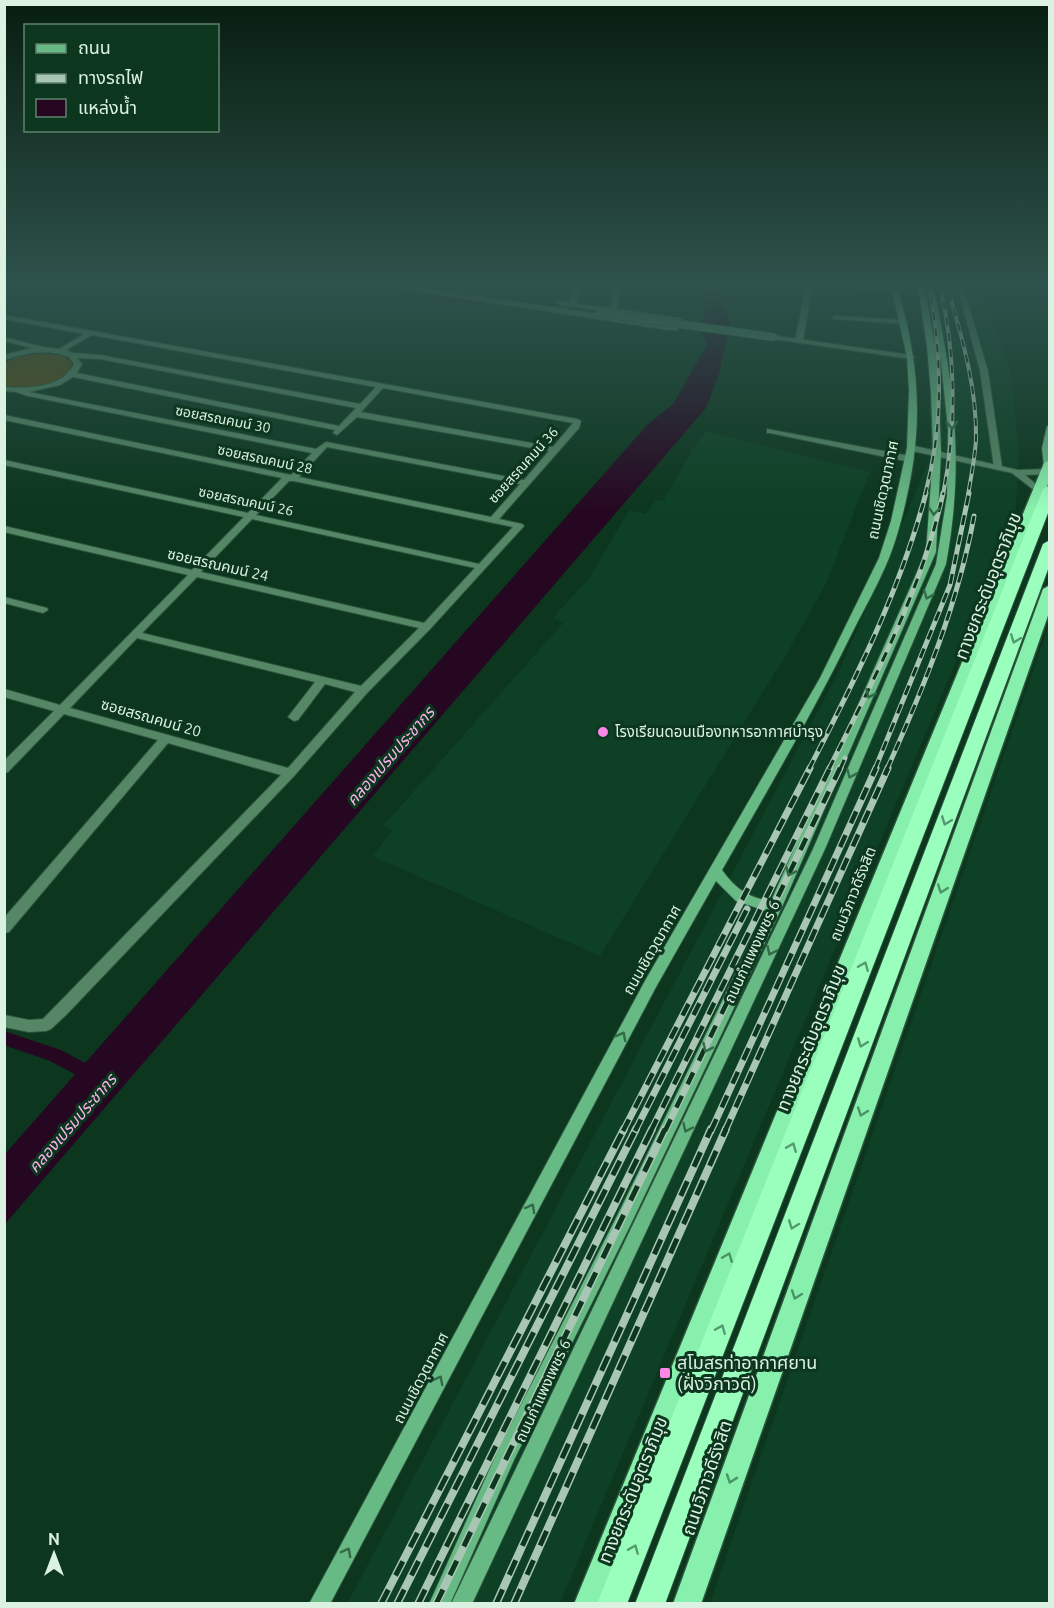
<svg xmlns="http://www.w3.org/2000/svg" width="1054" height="1608" viewBox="0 0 1054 1608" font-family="Ubuntu,'Noto Sans Thai',sans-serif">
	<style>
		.built { fill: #0d4024 }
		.green { fill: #5b4c14 }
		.water { fill: #260721 }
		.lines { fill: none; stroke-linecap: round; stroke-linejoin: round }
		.stream { stroke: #260721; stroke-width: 2 }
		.canal { fill: #260721; fill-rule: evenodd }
		.minor-casing { stroke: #2d543d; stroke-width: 2 }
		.tertiary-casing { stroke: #2d543d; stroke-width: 2 }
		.secondary-casing { stroke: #2d543d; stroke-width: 2 }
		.trunk-casing { stroke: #2d543d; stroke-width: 3 }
		.motorway-casing { stroke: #2d543d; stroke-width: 2 }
		.minor { fill: #558766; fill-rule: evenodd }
		.tertiary { fill: #558766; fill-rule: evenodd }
		.secondary { fill: #68ba85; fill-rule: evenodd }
		.trunk { fill: #88f0ad; fill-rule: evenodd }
		.motorway { fill: #9affbd; fill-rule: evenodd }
		.rail-far3-casing { stroke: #a9c5b3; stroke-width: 4 }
		.rail-far2-casing { stroke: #a9c5b3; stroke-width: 5 }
		.rail-far1-casing { stroke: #a9c5b3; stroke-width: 7 }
		.rail-casing { stroke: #a9c5b3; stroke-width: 8 }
		.rail-far3 { stroke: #0c361e; stroke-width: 2; stroke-dasharray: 8; stroke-linecap: butt }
		.rail-far2 { stroke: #0c361e; stroke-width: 3; stroke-dasharray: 10; stroke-linecap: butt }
		.rail-far1 { stroke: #0c361e; stroke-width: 4.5; stroke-dasharray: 13; stroke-linecap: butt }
		.rail { stroke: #0c361e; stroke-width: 5; stroke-dasharray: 16; stroke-linecap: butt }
		.tertiary-bridge-casing { stroke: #2d543d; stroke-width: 9; stroke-linecap: butt }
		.tertiary-bridge { stroke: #558766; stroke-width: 8 }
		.oneway { stroke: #316b47 }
		.oneway2 { stroke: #539a6e }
		.oneway3 { stroke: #4a9366 }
		.poi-dot { fill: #fb87e6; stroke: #0c361e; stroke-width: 2 }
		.labels { text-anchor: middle; stroke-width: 6; stroke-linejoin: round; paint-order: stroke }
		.far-street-label { font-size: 14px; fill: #dbf2e2; stroke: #0c361e }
		.street-label { font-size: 15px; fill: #dbf2e2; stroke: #0c361e }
		.poi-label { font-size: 15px; fill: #dbf2e2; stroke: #0c361e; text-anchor: start }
		.water-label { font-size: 16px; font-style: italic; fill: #feb2ee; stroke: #0c361e }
		.near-street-label { font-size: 18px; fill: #dbf2e2; stroke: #0c361e }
		.near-poi-label { font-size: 18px; fill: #dbf2e2; stroke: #0c361e; text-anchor: start }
	</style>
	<rect width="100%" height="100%" fill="#0c361e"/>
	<path class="built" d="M 922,286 L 978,286 L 991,316 L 1011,373 L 1019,455 L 1015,521 L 560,1603 L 347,1604 L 841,667 L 930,458 L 927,301 Z
		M 706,431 L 870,472 L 826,584 L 786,655 L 600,956 L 372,856 L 392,831 L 383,826 L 563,623 L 553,618 L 589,578 L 629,510 L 645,514 L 656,500 L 663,501 L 693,448 Z
		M 1049,625 L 1049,1603 L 710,1603 Z"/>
	<path class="green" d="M 43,353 L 64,356 L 73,364 C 67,388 24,391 5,385 L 4,363 L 17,357 Z"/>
	<path class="water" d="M 698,286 L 719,286 L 730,325 L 719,374 L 706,408 L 5,1224 L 5,1154 L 647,425 L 673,404 L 707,345 L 701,329 L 705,309 Z"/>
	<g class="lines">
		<path class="stream" d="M 361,286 L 482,303"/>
		<path class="canal" d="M 4,1031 L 61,1050 L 102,1072 L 104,1077 L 102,1082 L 96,1085 L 90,1082 L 50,1061 L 4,1045 Z"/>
		<g class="minor-casing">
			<path id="minor" d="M 576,286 L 582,286 L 575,304 L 572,306 L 569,304 Z
				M 614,286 L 620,286 L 617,310 L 614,312 L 611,310 Z
				M 806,286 L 812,286 L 803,340 L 799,342 L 795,340 Z
				M 843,286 L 896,286 L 898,288 L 895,290 L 846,288 Z
				M 957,286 L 963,286 L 988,371 L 1002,467 L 998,470 L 994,467 L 980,371 Z
				M 4,315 L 577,419 L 581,421 L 579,428 L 499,519 L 522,524 L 524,526 L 430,629 L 367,693 L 294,776 L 66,1015 L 51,1029 L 46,1031 L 29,1032 L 4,1027 L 4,1015 L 29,1020 L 43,1019 L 281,775 L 168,743 L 9,932 L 4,933 L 4,918 L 158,740 L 64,714 L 8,772 L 4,773 L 4,761 L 54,711 L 4,697 L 4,689 L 60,705 L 188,575 L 4,532 L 4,526 L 192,570 L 244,517 L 4,465 L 4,460 L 248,513 L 282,478 L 4,420 L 4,415 L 291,475 L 312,453 L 28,396 L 16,392 L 4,391 L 4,387 C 29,388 61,389 74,364 L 69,357 C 47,348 27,353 4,360 L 4,355 L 32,348 L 4,341 L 4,337 L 43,347 L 59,349 L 84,334 L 4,319 ZM 92,335 L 376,387 L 360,404 L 100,355 L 73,353 L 66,350 ZM 77,358 L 100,359 L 356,408 L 339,426 L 77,373 L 82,364 ZM 73,377 L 335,430 L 333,433 L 337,435 L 357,417 L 549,451 L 524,480 L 326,442 L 316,449 L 29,392 L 60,385 ZM 383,388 L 573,423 L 553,447 L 361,412 ZM 327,447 L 520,484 L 491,517 L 299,477 ZM 289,481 L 294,481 L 513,527 L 479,564 L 256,515 ZM 252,519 L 475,568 L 424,623 L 201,572 ZM 197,577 L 419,628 L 361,686 L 142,633 ZM 137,638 L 315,682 L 288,717 L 294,721 L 298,720 L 325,684 L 355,692 L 288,768 L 70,708 Z
				M 836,316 L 904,320 L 908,322 L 904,324 L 834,319 L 832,318 Z
				M 767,429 L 910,456 L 914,459 L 910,462 L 770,433 L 767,433 Z
				M 4,597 L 47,608 L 48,610 L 43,613 L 4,603 Z"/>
		</g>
		<g class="tertiary-casing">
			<path id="tertiary" d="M 382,286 L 401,286 L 561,308 L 669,326 L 672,326 L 675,321 L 559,305 L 556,303 L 559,301 L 679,318 L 683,320 L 677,330 L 669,330 Z
				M 770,335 L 911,355 L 915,357 L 911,359 L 773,339 L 770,339 Z
				M 911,445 L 1018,470 L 1047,469 L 1050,470 L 1050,474 L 1025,475 L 1042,489 L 1042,493 L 1039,494 L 1012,473 L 908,450 L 907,448 Z"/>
		</g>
		<g class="secondary-casing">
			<path id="secondary" d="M 891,286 L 897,286 C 913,342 921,389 915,447 C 912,479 901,528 889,558 C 879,583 865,607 853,631 C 813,713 767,791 722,870 C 735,888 748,898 771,901 L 926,552 L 933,453 L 931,393 L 927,347 L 918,286 L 929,286 L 935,295 C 955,391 964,467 946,564 L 825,849 L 472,1604 L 451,1604 L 813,849 L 936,564 L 947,496 L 948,429 L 941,362 L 929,295 L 925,289 L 935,347 L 939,393 L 941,453 L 936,552 L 782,907 L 630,1226 L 514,1460 L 450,1604 L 429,1604 L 500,1446 L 618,1214 L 766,911 L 736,901 L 716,881 L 656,987 L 330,1604 L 309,1604 L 646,979 L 820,678 L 879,558 L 891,521 L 907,448 L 909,391 L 907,357 Z
				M 1047,426 L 1050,426 L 1048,470 L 1044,467 L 1042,448 Z"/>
		</g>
		<g class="trunk-casing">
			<path id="trunk" d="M 1050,460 L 1050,479 L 602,1604 L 574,1604 L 1044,463 Z
				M 1050,585 L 1050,610 L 701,1604 L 673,1604 L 1043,589 Z"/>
		</g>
		<g class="motorway-casing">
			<path id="motorway" d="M 1050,485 L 1050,508 L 1019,588 L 627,1604 L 597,1604 L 1043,489 Z
				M 1050,540 L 1050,564 L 665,1604 L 635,1604 L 1043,544 Z"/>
		</g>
		<use href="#minor" class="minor"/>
		<use href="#tertiary" class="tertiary"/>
		<use href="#secondary" class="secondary"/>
		<use href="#trunk" class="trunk"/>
		<use href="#motorway" class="motorway"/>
		<g class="rail-far3-casing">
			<path id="rail-far3" d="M 940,286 C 956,356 957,424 943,495
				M 949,293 C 963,340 977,390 976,439 C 975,458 971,477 968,495
				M 925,495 C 944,423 942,359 929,286"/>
		</g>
		<g class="rail-far2-casing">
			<path id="rail-far2" d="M 809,769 C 855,680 900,591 926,493
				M 829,769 C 873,680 922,591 943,493
				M 840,769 L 845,758
				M 875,769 L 950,585 L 969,493
				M 887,769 C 924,687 958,604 974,516"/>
		</g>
		<g class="rail-far1-casing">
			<path id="rail-far1" d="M 623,1131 L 810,768
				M 635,1131 L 747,909
				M 651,1131 L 830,768
				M 665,1131 L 840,768
				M 711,1131 L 876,768
				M 725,1131 L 888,768"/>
		</g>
		<g class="rail-casing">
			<path id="rail" d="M 381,1604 L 624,1129
				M 397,1604 L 636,1129
				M 418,1604 L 652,1129
				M 436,1604 L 665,1129
				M 496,1604 L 711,1129
				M 514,1604 L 726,1129"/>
		</g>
		<use href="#rail-far3" class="rail-far3"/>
		<use href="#rail-far2" class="rail-far2"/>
		<use href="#rail-far1" class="rail-far1"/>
		<use href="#rail" class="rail"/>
		<g class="tertiary-bridge-casing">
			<path id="tertiary-bridge" d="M 599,313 L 773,337"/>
		</g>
		<use href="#tertiary-bridge" class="tertiary-bridge"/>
	</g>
	<defs><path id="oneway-chevron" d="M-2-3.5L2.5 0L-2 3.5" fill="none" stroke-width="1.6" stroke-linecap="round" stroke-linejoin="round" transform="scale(1.5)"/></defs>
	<g class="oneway">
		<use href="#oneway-chevron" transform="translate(952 425) rotate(88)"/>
		<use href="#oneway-chevron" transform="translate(934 511) rotate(95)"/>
		<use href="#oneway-chevron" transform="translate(928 595) rotate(112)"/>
		<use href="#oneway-chevron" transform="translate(870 694) rotate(114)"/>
		<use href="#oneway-chevron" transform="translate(851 774) rotate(113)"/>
		<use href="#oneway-chevron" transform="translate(790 872) rotate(114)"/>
		<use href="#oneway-chevron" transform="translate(771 951) rotate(115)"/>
		<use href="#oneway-chevron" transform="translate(622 1036) rotate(-62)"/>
		<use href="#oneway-chevron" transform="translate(707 1048) rotate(116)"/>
		<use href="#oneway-chevron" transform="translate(687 1128) rotate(115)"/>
		<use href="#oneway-chevron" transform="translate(531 1208) rotate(-61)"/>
		<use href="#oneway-chevron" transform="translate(439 1380) rotate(-62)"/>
		<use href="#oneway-chevron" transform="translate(347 1552) rotate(-62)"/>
	</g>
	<g class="oneway2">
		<use href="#oneway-chevron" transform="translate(1015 639) rotate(111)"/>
		<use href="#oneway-chevron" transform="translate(946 821) rotate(111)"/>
		<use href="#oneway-chevron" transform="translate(864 966) rotate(-68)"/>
		<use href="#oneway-chevron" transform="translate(862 1043) rotate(111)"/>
		<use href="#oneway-chevron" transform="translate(792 1147) rotate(-68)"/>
		<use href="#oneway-chevron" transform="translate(793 1225) rotate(111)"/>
		<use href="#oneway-chevron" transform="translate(721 1329) rotate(-68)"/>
		<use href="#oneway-chevron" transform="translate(634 1549) rotate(-68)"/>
	</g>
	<g class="oneway3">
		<use href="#oneway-chevron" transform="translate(942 889) rotate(110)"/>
		<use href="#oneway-chevron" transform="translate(862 1112) rotate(110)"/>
		<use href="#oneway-chevron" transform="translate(728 1257) rotate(-68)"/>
		<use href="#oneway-chevron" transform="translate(796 1295) rotate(110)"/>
		<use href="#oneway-chevron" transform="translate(731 1479) rotate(109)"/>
	</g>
	<linearGradient id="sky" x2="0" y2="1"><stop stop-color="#071e10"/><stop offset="0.56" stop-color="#2e524c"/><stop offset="1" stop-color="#2e524c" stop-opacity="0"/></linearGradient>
	<rect width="1054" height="511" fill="url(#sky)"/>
	<g class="poi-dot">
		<circle cx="603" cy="732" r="6"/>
		<rect x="659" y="1367" width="12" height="12" rx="3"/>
	</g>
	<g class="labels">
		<g class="far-street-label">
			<text transform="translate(223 419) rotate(11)" y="5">ซอยสรณคมน์ 30</text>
			<text transform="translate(265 459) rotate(12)" y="5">ซอยสรณคมน์ 28</text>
			<text transform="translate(523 465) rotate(-48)" y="5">ซอยสรณคมน์ 36</text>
			<text transform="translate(246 501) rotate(12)" y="5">ซอยสรณคมน์ 26</text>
		</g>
		<g class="street-label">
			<text transform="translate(883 490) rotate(-78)" y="5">ถนนเชิดวุฒากาศ</text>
			<text transform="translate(218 565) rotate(13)" y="5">ซอยสรณคมน์ 24</text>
			<text transform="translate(151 718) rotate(16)" y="5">ซอยสรณคมน์ 20</text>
			<text transform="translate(853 894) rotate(-68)" y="5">ถนนวิภาวดีรังสิต</text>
			<text transform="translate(652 950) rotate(-60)" y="5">ถนนเชิดวุฒากาศ</text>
			<text transform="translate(752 952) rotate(-65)" y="5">ถนนกำแพงเพชร 6</text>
			<text transform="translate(421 1378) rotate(-62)" y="5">ถนนเชิดวุฒากาศ</text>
			<text transform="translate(543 1391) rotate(-65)" y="5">ถนนกำแพงเพชร 6</text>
		</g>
		<g class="poi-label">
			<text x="615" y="737">โรงเรียนดอนเมืองทหารอากาศบำรุง</text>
		</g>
		<g class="water-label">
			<text transform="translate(390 756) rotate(-49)" y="6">คลองเปรมประชากร</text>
			<text transform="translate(72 1123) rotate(-49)" y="6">คลองเปรมประชากร</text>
		</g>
		<g class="near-street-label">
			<text transform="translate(988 586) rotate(-69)" y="6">ทางยกระดับอุตราภิมุข</text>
			<text transform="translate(811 1038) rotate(-68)" y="6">ทางยกระดับอุตราภิมุข</text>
			<text transform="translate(707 1478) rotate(-71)" y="6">ถนนวิภาวดีรังสิต</text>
			<text transform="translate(633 1490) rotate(-68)" y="6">ทางยกระดับอุตราภิมุข</text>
		</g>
		<g class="near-poi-label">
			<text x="677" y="1369">สโมสรท่าอากาศยาน<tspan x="677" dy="21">(ฝั่งวิภาวดี)</tspan></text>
		</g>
	</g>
	<rect width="1054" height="1608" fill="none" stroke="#dbf2e2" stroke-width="12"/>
	<rect x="24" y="24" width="195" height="108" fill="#0c361e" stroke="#5f816c" stroke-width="1.5"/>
	<rect x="36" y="44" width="30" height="9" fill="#68ba85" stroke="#5f816c" stroke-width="1.5"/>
	<text x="78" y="54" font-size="18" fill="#dbf2e2">ถนน</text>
	<rect x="36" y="74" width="30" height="9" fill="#a9c5b3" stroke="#5f816c" stroke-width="1.5"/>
	<text x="78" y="84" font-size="18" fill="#dbf2e2">ทางรถไฟ</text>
	<rect x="36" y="99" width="30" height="18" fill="#260721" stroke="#5f816c" stroke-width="1.5"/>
	<text x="78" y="114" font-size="18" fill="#dbf2e2">แหล่งน้ำ</text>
	<g transform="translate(54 1554)" stroke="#0c361e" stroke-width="4.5" paint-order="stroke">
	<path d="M0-4.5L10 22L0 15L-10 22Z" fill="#dbf2e2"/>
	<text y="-9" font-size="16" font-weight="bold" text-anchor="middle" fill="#dbf2e2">N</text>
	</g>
</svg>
